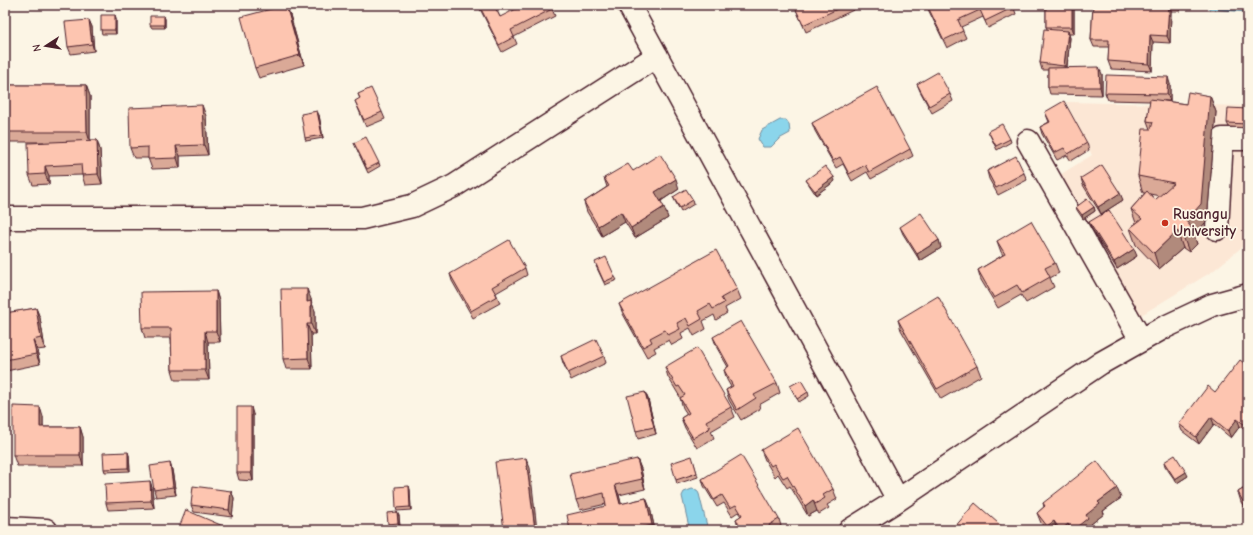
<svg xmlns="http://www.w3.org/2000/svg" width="1253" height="535" viewBox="0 0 1253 535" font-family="'Comic Neue',sans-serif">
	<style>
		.built { fill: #fce7d5 }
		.water { fill: #8bd5eb; stroke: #718c9e }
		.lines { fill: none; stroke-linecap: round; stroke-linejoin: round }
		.minor-casing { stroke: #4a1f2b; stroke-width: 25 }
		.minor { stroke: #fcf5e5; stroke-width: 22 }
		.wall { fill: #daa997; stroke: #4a1f2b; fill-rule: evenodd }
		.shaded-wall { fill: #b18a7b; stroke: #4a1f2b }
		.building { fill: #fdc5b0; stroke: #4a1f2b }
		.poi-dot { fill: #c8321e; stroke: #fcf5e5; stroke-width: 1.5 }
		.labels { text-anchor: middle; stroke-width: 3.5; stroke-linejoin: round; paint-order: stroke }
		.poi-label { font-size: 15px; font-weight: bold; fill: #4a1f2b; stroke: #fcf5e5; text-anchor: start }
	</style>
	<rect width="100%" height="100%" fill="#fcf5e5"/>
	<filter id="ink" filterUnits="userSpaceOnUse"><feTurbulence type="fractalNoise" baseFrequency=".025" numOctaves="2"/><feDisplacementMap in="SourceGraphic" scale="8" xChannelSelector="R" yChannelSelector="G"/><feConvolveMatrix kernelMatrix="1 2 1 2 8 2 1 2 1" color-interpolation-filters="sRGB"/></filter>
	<g filter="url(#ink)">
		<path class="built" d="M 1066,102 L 1248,106 L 1248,199 L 1242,247 L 1213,271 L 1138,317 L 1058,176 L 1092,155 Z"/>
		<path class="water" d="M 1209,5 L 1248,5 L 1248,12 L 1209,9 Z
			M 780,120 L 786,120 L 789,124 L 790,133 L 779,139 L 771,147 L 763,147 L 758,139 L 762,130 Z
			M 692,489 L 697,490 L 699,494 L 707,526 L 703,530 L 690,530 L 689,527 L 682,496 L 684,492 Z"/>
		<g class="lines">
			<g class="minor-casing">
				<path id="minor" d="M 629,5 L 898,500
					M 1028,141 L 1141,340
					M 5,218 L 362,218 L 412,206 L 454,186 L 657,56
					M 1217,229 L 1222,139 L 1248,139
					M 5,528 L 46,530
					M 850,530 L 898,500 L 1101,363 L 1163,328 L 1212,305 L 1248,295"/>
			</g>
			<use href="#minor" class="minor"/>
		</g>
		<path class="wall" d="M 286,5 L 290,15 L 304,65 L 259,78 L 255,68 Z
			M 478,5 L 494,5 L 500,17 L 552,9 L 555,16 L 514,37 L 517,44 L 502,52 Z
			M 794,5 L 861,5 L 862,6 L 806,32 Z
			M 926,5 L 1013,5 L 1016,14 L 988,28 L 983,17 L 961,27 L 966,38 L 947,48 Z
			M 1046,5 L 1074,5 L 1074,34 L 1069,34 L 1070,38 L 1067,67 L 1102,74 L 1102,95 L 1050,94 L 1048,87 L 1048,70 L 1042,70 L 1040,63 L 1047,29 L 1046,27 Z
			M 1093,5 L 1181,5 L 1180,11 L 1171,11 L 1170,43 L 1153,42 L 1152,71 L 1111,69 L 1108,61 L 1109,47 L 1094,47 L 1091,40 Z
			M 164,16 L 165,19 L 165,28 L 152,28 L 150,25 Z
			M 116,19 L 116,34 L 102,34 L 101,30 Z
			M 89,20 L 92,27 L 94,51 L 71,54 L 68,47 Z
			M 917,84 L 950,94 L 953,101 L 932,113 L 920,91 Z
			M 1170,84 L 1170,101 L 1164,101 L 1186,104 L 1210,96 L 1216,112 L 1207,221 L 1194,235 L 1197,244 L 1189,252 L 1183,248 L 1159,269 L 1136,245 L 1130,228 L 1136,223 L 1131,209 L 1145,193 L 1143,193 L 1138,176 L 1150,129 L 1147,121 L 1150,101 L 1108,100 L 1105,93 ZM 1150,194 L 1160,196 L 1155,200 Z
			M 5,85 L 86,85 L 90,96 L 90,140 L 97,140 L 100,150 L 102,184 L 85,185 L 82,175 L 49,176 L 49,184 L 33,185 L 29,175 L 44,142 L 8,142 L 5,135 Z
			M 358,94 L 382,112 L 385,119 L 366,127 L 355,101 L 360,99 Z
			M 1248,109 L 1248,128 L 1229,127 L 1227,123 Z
			M 1045,112 L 1087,143 L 1089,150 L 1071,161 L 1067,155 L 1057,160 L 1042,134 L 1040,127 L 1049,122 Z
			M 319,115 L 323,138 L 306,141 L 305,138 Z
			M 206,116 L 208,155 L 180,156 L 180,168 L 152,169 L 148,158 L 134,158 L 130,148 Z
			M 812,123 L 910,149 L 913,156 L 871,179 L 867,172 L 852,181 L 843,164 L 836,168 L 815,131 Z
			M 988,131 L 1010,139 L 1011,142 L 997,150 Z
			M 354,143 L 379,163 L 380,166 L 368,173 Z
			M 633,171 L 679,189 L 661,201 L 668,218 L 635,238 L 625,222 L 602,236 L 587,212 L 584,202 L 607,187 L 604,178 Z
			M 987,171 L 1024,173 L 1027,180 L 998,195 L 989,179 Z
			M 1081,178 L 1123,200 L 1101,214 L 1083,185 Z
			M 806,180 L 835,181 L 816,195 Z
			M 673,197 L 693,200 L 694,204 L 681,212 L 675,201 Z
			M 1076,207 L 1094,207 L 1095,211 L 1083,219 L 1077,210 Z
			M 1089,222 L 1137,256 L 1117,269 L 1092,229 Z
			M 900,227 L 939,240 L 941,248 L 920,261 L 903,234 Z
			M 997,241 L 1055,263 L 1059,273 L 1050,278 L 1054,287 L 1026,303 L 1021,295 L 998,308 L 981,280 L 978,270 L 1003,255 L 1001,252 Z
			M 596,266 L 615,277 L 617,280 L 605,285 Z
			M 525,268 L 527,275 L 496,293 L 500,303 L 473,318 L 452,281 L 450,274 Z
			M 737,289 L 741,299 L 725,308 L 727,313 L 716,320 L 714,315 L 703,321 L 706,329 L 694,336 L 690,328 L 681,333 L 683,339 L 672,345 L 669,340 L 654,348 L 656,352 L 647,357 L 623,314 L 619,304 Z
			M 216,291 L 219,301 L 220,342 L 208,342 L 209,380 L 175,380 L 172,370 L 171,338 L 145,338 L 142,328 Z
			M 311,299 L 311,301 L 315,311 L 315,334 L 311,334 L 312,369 L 286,369 L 283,359 Z
			M 5,307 L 7,313 L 36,308 L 40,318 L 45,349 L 37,350 L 40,364 L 6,371 L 5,368 Z
			M 898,320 L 977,366 L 981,376 L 941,399 L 901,330 Z
			M 713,337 L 777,383 L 780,393 L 759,405 L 760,409 L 741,420 L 729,400 L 726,390 L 731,387 L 727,380 L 724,370 L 728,367 L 717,348 Z
			M 561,356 L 604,356 L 606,363 L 571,380 L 563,363 Z
			M 1248,366 L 1248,433 L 1240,426 L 1231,438 L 1214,424 L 1199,444 L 1182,431 L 1179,424 L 1215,392 Z
			M 665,367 L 731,407 L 735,417 L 711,431 L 714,438 L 697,448 L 685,428 L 681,418 L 687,414 L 683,408 L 680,398 L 680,397 L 668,377 Z
			M 790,386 L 808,392 L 809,396 L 799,402 Z
			M 645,392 L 648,399 L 656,434 L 638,439 L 636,431 Z
			M 253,414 L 253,481 L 239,480 L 237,473 Z
			M 43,417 L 43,427 L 80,427 L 83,437 L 83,466 L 17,466 L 13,455 Z
			M 761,450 L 833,489 L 837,499 L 827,505 L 829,508 L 819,514 L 817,511 L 808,516 L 790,486 L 787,488 L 778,474 L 775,477 L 765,460 Z
			M 129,455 L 130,471 L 105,472 L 104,469 Z
			M 637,459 L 641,469 L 645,489 L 619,495 L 621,504 L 646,498 L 650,508 L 655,530 L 570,530 L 606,506 L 606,504 L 580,510 L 576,500 Z
			M 693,460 L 698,477 L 677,484 L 676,480 Z
			M 1164,462 L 1188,476 L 1177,483 L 1165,466 Z
			M 170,463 L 172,470 L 176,495 L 156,497 L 154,490 Z
			M 702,479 L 779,519 L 781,526 L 775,530 L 741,530 L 738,526 L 736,519 L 741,516 L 738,512 L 732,516 L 724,503 L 717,507 L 704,486 Z
			M 150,481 L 152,488 L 154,508 L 108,510 L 106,503 Z
			M 409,486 L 410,490 L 411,510 L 397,511 L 396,508 Z
			M 1248,486 L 1248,514 L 1241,502 L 1238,492 Z
			M 231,491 L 234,498 L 232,517 L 194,512 L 191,505 Z
			M 1121,498 L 1103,511 L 1104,514 L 1091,524 L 1092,528 L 1090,530 L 1046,530 L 1041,523 L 1037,513 L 1044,507 L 1043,503 Z
			M 397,512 L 399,516 L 400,527 L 389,528 L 388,524 Z"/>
		<path class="shaded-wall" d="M 286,5 L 290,15 L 304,65 L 300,55 Z
			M 1072,5 L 1074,5 L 1074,34 L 1072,27 Z
			M 1169,5 L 1171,11 L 1170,43 L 1167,36 Z
			M 1178,5 L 1181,5 L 1180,11 Z
			M 115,15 L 116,19 L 116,34 L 115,30 Z
			M 164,16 L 165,19 L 165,28 L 164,25 Z
			M 89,20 L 92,27 L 94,51 L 92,44 Z
			M 1068,31 L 1070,38 L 1066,73 L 1064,66 Z
			M 1150,35 L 1153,42 L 1152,71 L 1149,64 Z
			M 1099,67 L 1102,74 L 1102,95 L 1100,87 Z
			M 1168,77 L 1170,84 L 1170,101 L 1167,94 Z
			M 86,85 L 90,96 L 90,142 L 87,132 Z
			M 1210,96 L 1216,112 L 1207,221 L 1194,235 L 1197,244 L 1189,252 L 1183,236 Z
			M 202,105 L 206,116 L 208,155 L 204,145 Z
			M 317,111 L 319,115 L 323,138 L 322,135 Z
			M 97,140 L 100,150 L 102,184 L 98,174 Z
			M 176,146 L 180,156 L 180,168 L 177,158 Z
			M 45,166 L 49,176 L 49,184 L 45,174 Z
			M 834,177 L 835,181 L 816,195 L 815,191 Z
			M 676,179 L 679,189 L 659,202 L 655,192 Z
			M 1120,193 L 1123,200 L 1101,214 L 1098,207 Z
			M 664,207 L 668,218 L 635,238 L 631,228 Z
			M 1094,207 L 1095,211 L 1083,219 L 1082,215 Z
			M 621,212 L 625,222 L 602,236 L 598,226 Z
			M 1177,231 L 1183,248 L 1159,269 L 1154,253 Z
			M 939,240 L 941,248 L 920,261 L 917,254 Z
			M 1134,249 L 1137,256 L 1117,269 L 1114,262 Z
			M 307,289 L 311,299 L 311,312 L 307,302 Z
			M 216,291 L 219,301 L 220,342 L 216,331 Z
			M 311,301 L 315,311 L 315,334 L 311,324 Z
			M 5,307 L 7,313 L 9,323 L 5,311 Z
			M 36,308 L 40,318 L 45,349 L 41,338 Z
			M 307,324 L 311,334 L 312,369 L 308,358 Z
			M 205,331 L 208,342 L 209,380 L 205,370 Z
			M 33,340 L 37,350 L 40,364 L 36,354 Z
			M 645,392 L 648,399 L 656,434 L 654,427 Z
			M 40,407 L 43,417 L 43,437 L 40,427 Z
			M 251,407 L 253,414 L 253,481 L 251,473 Z
			M 1211,417 L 1214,424 L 1199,444 L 1196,437 Z
			M 1237,419 L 1240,426 L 1231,438 L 1228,431 Z
			M 80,427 L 83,437 L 83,466 L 80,455 Z
			M 128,452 L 129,455 L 130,471 L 128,468 Z
			M 526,458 L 530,468 L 537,530 L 535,530 Z
			M 637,459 L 641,469 L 645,489 L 642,479 Z
			M 170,463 L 172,470 L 176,495 L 173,487 Z
			M 1186,472 L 1188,476 L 1177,483 L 1175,479 Z
			M 150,481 L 152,488 L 154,508 L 151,501 Z
			M 615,485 L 619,495 L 624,514 L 620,504 Z
			M 409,486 L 410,490 L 411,510 L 410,507 Z
			M 1117,488 L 1121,498 L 1103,511 L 1104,514 L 1091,524 L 1092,528 L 1090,530 L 1073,530 L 1098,502 Z
			M 231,491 L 234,498 L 232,517 L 229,510 Z
			M 646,498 L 650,508 L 655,530 L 654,530 L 652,525 Z
			M 813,500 L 817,511 L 808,516 L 805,506 Z
			M 397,512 L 399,516 L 400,527 L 398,523 Z
			M 1054,521 L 1057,530 L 1049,530 L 1047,526 Z
			M 1068,524 L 1071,530 L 1061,530 Z"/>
		<path class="building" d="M 286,5 L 300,55 L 255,68 L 241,17 Z
			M 479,5 L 494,5 L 500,17 L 524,5 L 550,5 L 552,9 L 511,30 L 514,37 L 499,45 Z
			M 794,5 L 846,5 L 803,25 Z
			M 927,5 L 1013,5 L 1014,7 L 985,21 L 980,10 L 958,20 L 963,31 L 944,40 Z
			M 1046,5 L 1072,5 L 1072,27 L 1046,27 Z
			M 1093,5 L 1169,5 L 1167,36 L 1150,35 L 1149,64 L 1108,61 L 1109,40 L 1091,40 Z
			M 101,15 L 115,15 L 115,30 L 101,30 Z
			M 150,16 L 164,16 L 164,25 L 150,25 Z
			M 89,20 L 92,44 L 68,47 L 65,22 Z
			M 1044,29 L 1068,31 L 1064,66 L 1040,63 Z
			M 1099,67 L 1100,87 L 1048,87 L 1048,68 Z
			M 938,72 L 950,94 L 929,106 L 917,84 Z
			M 1106,75 L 1168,77 L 1167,94 L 1105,93 Z
			M 5,85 L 86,85 L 87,132 L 5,132 Z
			M 877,87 L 910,149 L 869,172 L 865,165 L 849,174 L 840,157 L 833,161 L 812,123 Z
			M 371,88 L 382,112 L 364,120 L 355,101 L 360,98 L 358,94 Z
			M 1188,92 L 1210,96 L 1201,204 L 1186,221 L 1191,227 L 1183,236 L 1177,231 L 1154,253 L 1130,228 L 1142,219 L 1131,209 L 1147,191 L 1155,200 L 1174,183 L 1138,176 L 1143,129 L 1151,129 L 1153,122 L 1147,121 L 1150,99 L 1186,104 Z
			M 1064,101 L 1087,143 L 1068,154 L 1064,148 L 1054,153 L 1040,127 L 1050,122 L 1045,112 Z
			M 202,105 L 204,145 L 176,146 L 177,158 L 148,159 L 148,147 L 130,148 L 129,108 Z
			M 1228,108 L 1248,109 L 1248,124 L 1227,123 Z
			M 317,111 L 322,135 L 305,138 L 301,114 Z
			M 1002,124 L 1010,139 L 996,146 L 988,131 Z
			M 366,137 L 379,163 L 367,169 L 354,143 Z
			M 97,140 L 98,174 L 82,175 L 81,164 L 45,166 L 45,174 L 29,175 L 28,143 Z
			M 660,154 L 676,179 L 655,192 L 664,207 L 631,228 L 621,212 L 598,226 L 584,202 L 609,186 L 604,178 L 628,164 L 633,171 Z
			M 1016,156 L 1024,173 L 996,188 L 987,171 Z
			M 1102,165 L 1120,193 L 1098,207 L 1081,178 Z
			M 825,166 L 834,177 L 815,191 L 806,180 Z
			M 686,189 L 693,200 L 680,208 L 673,197 Z
			M 1087,199 L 1094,207 L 1082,215 L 1076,207 Z
			M 1109,210 L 1134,249 L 1114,262 L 1089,222 Z
			M 921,213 L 939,240 L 917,254 L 900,227 Z
			M 1031,221 L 1055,263 L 1045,268 L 1050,277 L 1022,293 L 1017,285 L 994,298 L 978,270 L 1005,254 L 997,241 Z
			M 509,240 L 525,268 L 492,287 L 497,296 L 471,311 L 450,274 Z
			M 716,250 L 737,289 L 721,298 L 724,303 L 713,309 L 710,304 L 698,311 L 702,319 L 690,326 L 686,318 L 677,323 L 680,329 L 668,335 L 665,330 L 650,338 L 652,342 L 643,347 L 619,304 Z
			M 606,257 L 615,277 L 604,282 L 595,262 Z
			M 281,289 L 307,289 L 307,302 L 311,301 L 311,324 L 307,324 L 308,358 L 283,359 Z
			M 216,291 L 216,331 L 205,331 L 205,370 L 172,370 L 171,328 L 142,328 L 141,292 Z
			M 938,296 L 977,366 L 937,389 L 898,320 Z
			M 36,308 L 41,338 L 33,340 L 36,354 L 5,360 L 5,311 L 5,313 Z
			M 741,321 L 777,383 L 754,395 L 756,398 L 737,410 L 726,390 L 733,386 L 724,370 L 729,366 L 713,337 Z
			M 596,339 L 604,356 L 568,373 L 561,356 Z
			M 697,348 L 731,407 L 706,421 L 710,428 L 693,438 L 681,418 L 689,413 L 680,398 L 685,395 L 679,386 L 677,387 L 665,367 Z
			M 1240,360 L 1248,366 L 1248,427 L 1237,419 L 1228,431 L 1211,417 L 1196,437 L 1179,424 L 1208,386 L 1215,392 Z
			M 801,380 L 808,392 L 797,399 L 790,386 Z
			M 645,392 L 654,427 L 636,431 L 627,396 Z
			M 13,406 L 40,407 L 40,427 L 80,427 L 80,455 L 13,455 Z
			M 237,407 L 251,407 L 251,473 L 237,473 Z
			M 798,428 L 833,489 L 823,495 L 825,498 L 815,504 L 813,500 L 805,506 L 787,476 L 783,478 L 774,464 L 771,466 L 761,450 Z
			M 128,452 L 128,468 L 104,469 L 103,453 Z
			M 741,455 L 779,519 L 769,525 L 771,529 L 770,530 L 742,530 L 736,519 L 742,515 L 736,505 L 730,508 L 722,495 L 714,500 L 702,479 Z
			M 1175,455 L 1186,472 L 1175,479 L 1164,462 Z
			M 692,456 L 697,473 L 676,480 L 671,463 Z
			M 526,458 L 535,530 L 504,530 L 495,462 Z
			M 637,459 L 642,479 L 615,485 L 620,504 L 646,498 L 652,525 L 631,530 L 570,530 L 567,515 L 606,506 L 604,493 L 576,500 L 570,474 Z
			M 1097,461 L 1117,488 L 1098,502 L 1100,504 L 1086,515 L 1088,518 L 1073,530 L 1068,524 L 1061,530 L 1060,530 L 1054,521 L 1047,526 L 1037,513 L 1045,506 L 1043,503 Z
			M 170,463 L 173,487 L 154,490 L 150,466 Z
			M 150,481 L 151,501 L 106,503 L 105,484 Z
			M 193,486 L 231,491 L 229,510 L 191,505 Z
			M 409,486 L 410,507 L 396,508 L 395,487 Z
			M 1248,486 L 1248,511 L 1238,492 Z
			M 975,503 L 1006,530 L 956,530 L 954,528 Z
			M 186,510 L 232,530 L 178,530 Z
			M 397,512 L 398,523 L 388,524 L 387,513 Z
			M 1178,528 L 1179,530 L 1173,530 Z"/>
	</g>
	<circle class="poi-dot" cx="1165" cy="223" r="4"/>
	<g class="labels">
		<g class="poi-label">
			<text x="1173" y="219">Rusangu<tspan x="1173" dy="17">University</tspan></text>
		</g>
	</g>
	<rect width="1253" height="535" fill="none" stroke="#fcf5e5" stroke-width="20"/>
	<rect x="10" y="10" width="1233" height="515" fill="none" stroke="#4a1f2b" stroke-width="1.5" filter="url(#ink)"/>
	<g transform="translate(46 46) rotate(258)" stroke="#fcf5e5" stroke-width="3" paint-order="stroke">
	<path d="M0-3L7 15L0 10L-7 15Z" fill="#4a1f2b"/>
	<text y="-6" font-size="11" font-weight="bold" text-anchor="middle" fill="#4a1f2b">N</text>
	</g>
</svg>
